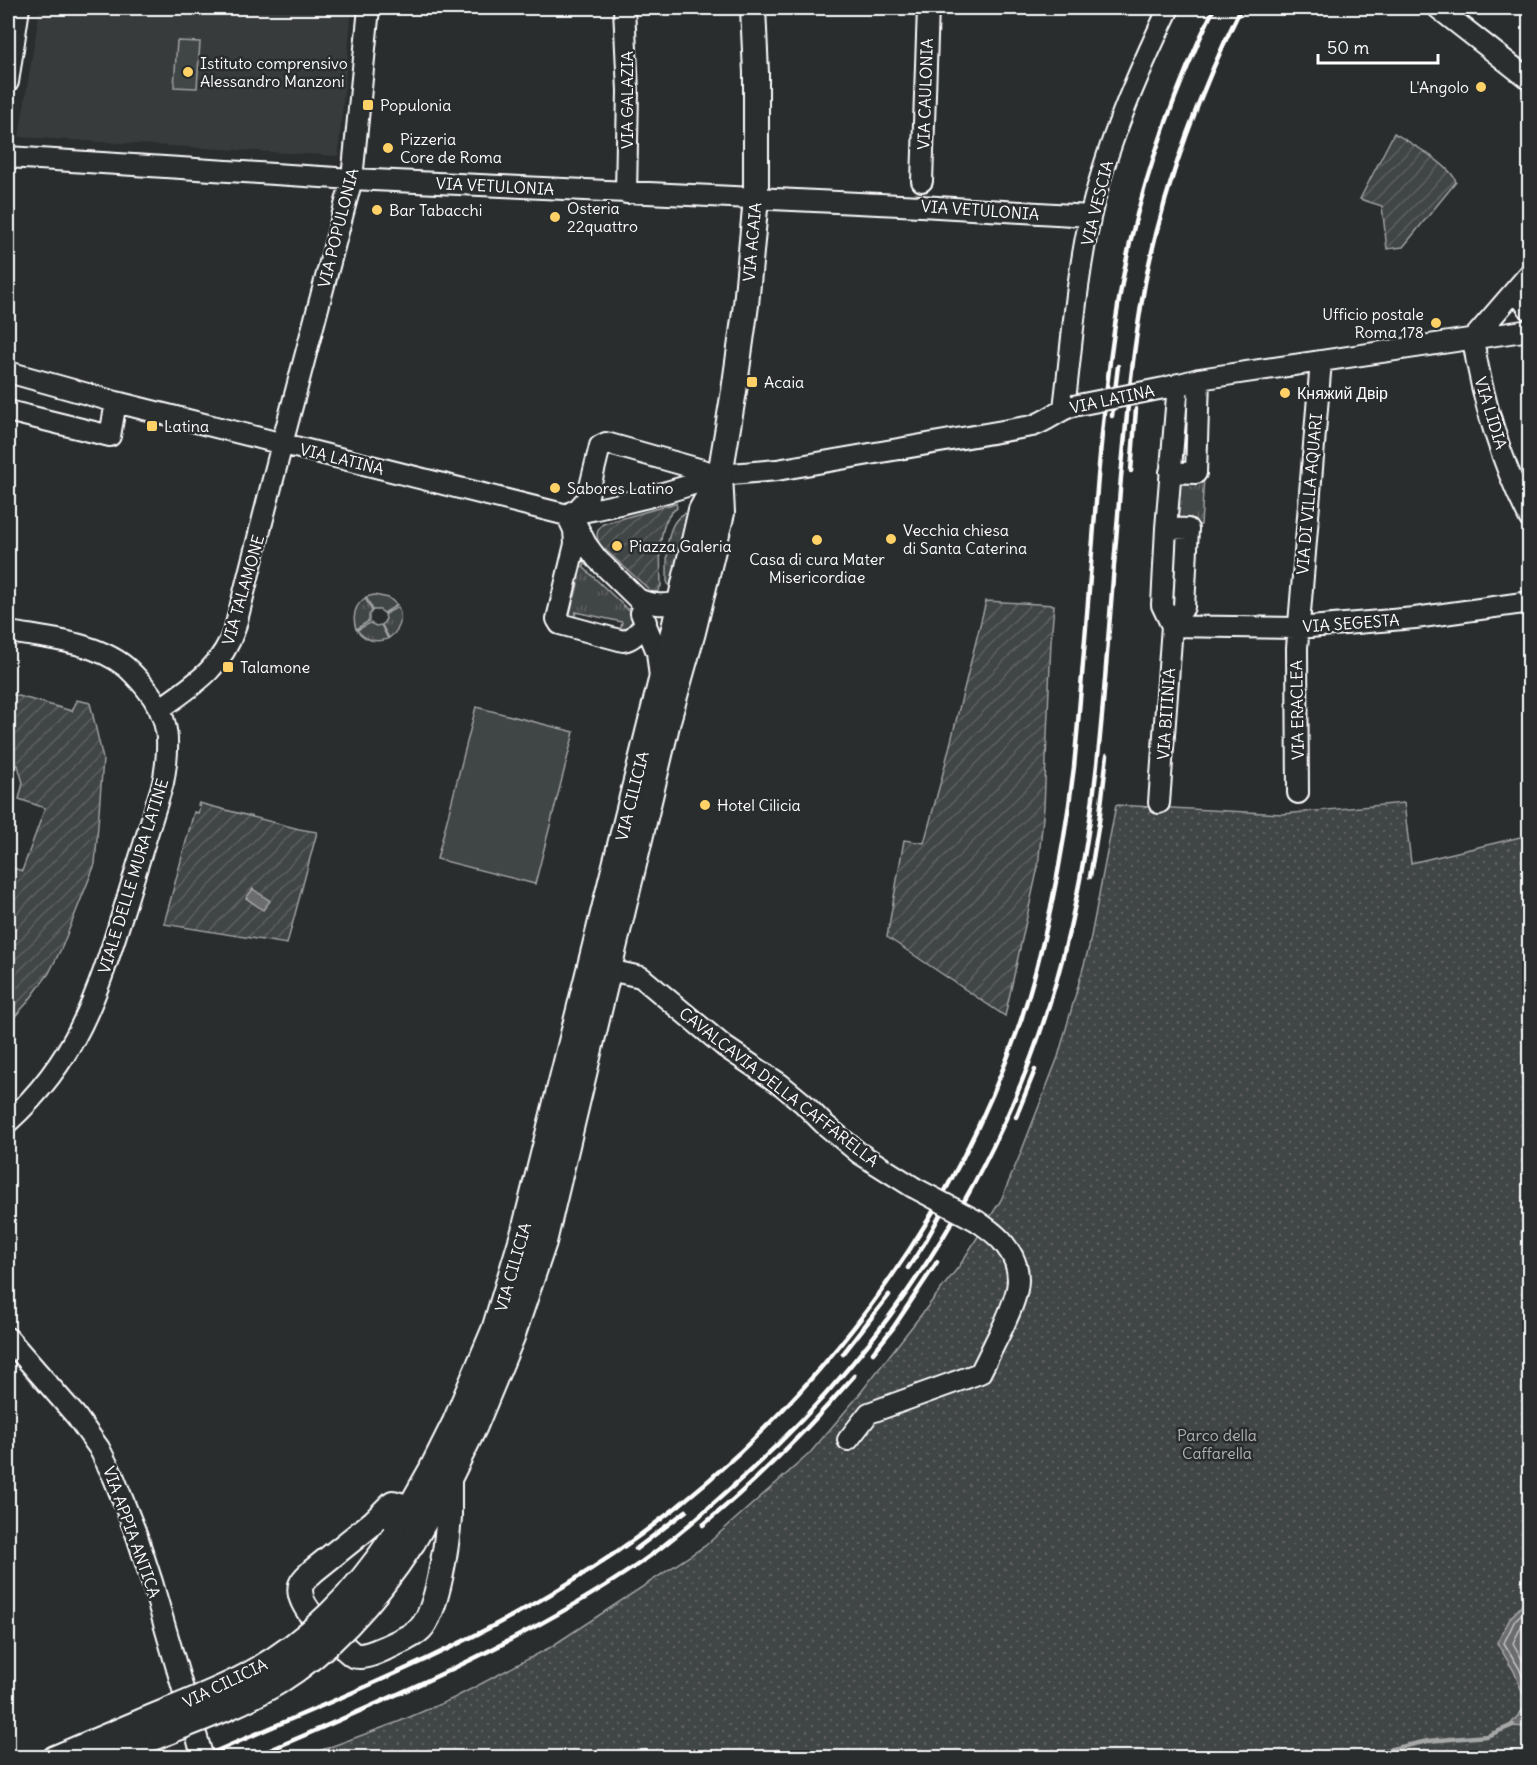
<svg xmlns="http://www.w3.org/2000/svg" width="1537" height="1765" viewBox="0 0 1537 1765" font-family="Delius,sans-serif">
	<style>
		.built { fill: #373a3b }
		.grass { fill: url(#grass-tufts); stroke: #a0a2a2; stroke-width: 1.5 }
		.park { fill: url(#park-dots); stroke: #a0a2a2; stroke-width: 1.5 }
		.garden { fill: url(#garden-furrows); stroke: #a0a2a2; stroke-width: 1.5 }
		.pitch { fill: #414445; stroke: #a0a2a2; stroke-width: 1.5 }
		.water { fill: #6a6c6d; stroke: #a6a7a7; stroke-width: 1.5 }
		.lines { fill: none; stroke-linecap: round; stroke-linejoin: round }
		.shore { stroke: #c3c4c5; stroke-width: 1.5 }
		.stream { stroke: #a6a7a7; stroke-width: 4.5 }
		.minor-casing { stroke: #fff; stroke-width: 24 }
		.major-casing { stroke: #fff; stroke-width: 28 }
		.minor { stroke: #2a2d2e; stroke-width: 20 }
		.major { stroke: #2a2d2e; stroke-width: 24 }
		.rail { stroke: #fff; stroke-width: 4.5 }
		.minor-bridge-casing { stroke: #fff; stroke-width: 24; stroke-linecap: butt }
		.major-bridge-casing { stroke: #fff; stroke-width: 28; stroke-linecap: butt }
		.minor-bridge { stroke: #2a2d2e; stroke-width: 20 }
		.major-bridge { stroke: #2a2d2e; stroke-width: 24 }
		.poi-dot { fill: #ffd166; stroke: #2a2d2e; stroke-width: 2 }
		.labels { text-anchor: middle; stroke-width: 5; stroke-linejoin: round; paint-order: stroke }
		.poi-label { font-size: 16px; fill: #fff; stroke: #2a2d2e; text-anchor: start }
		.street-label { font-size: 16px; fill: #fff; stroke: #2a2d2e }
		.park-label { font-size: 16px; fill: #b3b4b5; stroke: #2a2d2e }
	</style>
	<defs>
		<pattern id="grass-tufts" width="24" height="20" patternUnits="userSpaceOnUse" patternTransform="scale(1.5)"><rect width="24" height="20" fill="#414445"/><path d="M3 7l-1-3M5 7V3M7 7l1-3M15 17l-1-3M17 17v-4M19 17l1-3" fill="none" stroke="#5e6061"/></pattern>
		<pattern id="park-dots" width="8" height="8" patternUnits="userSpaceOnUse" patternTransform="scale(1.5)"><rect width="8" height="8" fill="#414445"/><path d="M2 2h.1M6 6h.1" fill="none" stroke="#5e6061" stroke-width="1.8" stroke-linecap="round"/></pattern>
		<pattern id="garden-furrows" width="10" height="10" patternUnits="userSpaceOnUse" patternTransform="scale(1.5)"><rect width="10" height="10" fill="#414445"/><path d="M-1 1l2-2M0 10L10 0M9 11l2-2" fill="none" stroke="#5e6061"/></pattern>
	</defs>
	<rect width="100%" height="100%" fill="#2a2d2e"/>
	<filter id="ink" filterUnits="userSpaceOnUse"><feTurbulence type="fractalNoise" baseFrequency=".0167" numOctaves="2"/><feDisplacementMap in="SourceGraphic" scale="12" xChannelSelector="R" yChannelSelector="G"/><feConvolveMatrix kernelMatrix="1 2 1 2 8 2 1 2 1" color-interpolation-filters="sRGB"/></filter>
	<g filter="url(#ink)">
		<path class="built" d="M 40,8 L 352,8 L 338,156 L 19,137 Z"/>
		<path class="grass" d="M 1177,476 L 1204,477 L 1201,525 L 1172,523 Z
			M 688,512 L 692,513 L 673,584 L 669,586 L 667,581 C 668,559 662,521 688,512 Z
			M 581,559 L 586,564 L 583,567 L 628,610 L 631,607 L 638,618 L 634,627 L 620,633 L 622,622 L 576,612 L 573,622 L 566,618 L 569,596 L 575,597 L 578,584 L 573,582 Z
			M 374,595 L 389,598 L 397,605 L 384,613 L 380,610 L 373,610 L 366,597 Z
			M 365,598 L 372,611 L 369,615 L 369,621 L 356,629 C 352,616 354,606 365,598 Z
			M 398,607 C 403,619 400,630 389,638 L 382,625 L 386,619 L 385,614 Z
			M 370,623 L 376,626 L 381,625 L 388,639 C 375,643 365,641 357,630 Z"/>
		<path class="park" d="M 1404,803 L 1411,863 L 1529,835 L 1529,1757 L 300,1758 L 398,1722 L 452,1699 L 549,1648 L 705,1546 L 809,1454 L 854,1401 L 960,1265 L 1001,1200 L 1020,1155 L 1058,1057 L 1089,947 L 1116,805 L 1283,814 Z"/>
		<path class="garden" d="M 1394,133 C 1409,142 1452,166 1456,182 L 1403,247 L 1387,249 L 1382,206 L 1360,199 Z
			M 676,503 L 677,508 C 655,522 661,563 661,586 L 658,591 L 653,593 L 599,544 C 596,536 596,530 603,524 Z
			M 986,601 L 1054,605 L 1051,641 L 1044,807 L 1038,867 L 1005,1016 L 887,937 L 904,840 L 924,843 L 942,777 Z
			M 8,693 L 72,711 L 77,700 L 90,703 L 103,759 L 95,864 L 62,947 L 49,973 L 27,1003 L 8,1024 L 8,866 L 22,871 L 45,808 L 19,799 L 23,783 L 18,765 L 8,767 Z
			M 199,803 L 299,829 L 317,832 L 287,944 L 164,924 L 194,812 L 198,813 L 200,806 L 198,805 Z"/>
		<path class="pitch" d="M 177,41 L 200,42 L 197,88 L 174,87 Z
			M 476,707 L 574,732 L 535,884 L 437,859 Z"/>
		<path class="water" d="M 253,889 L 270,901 L 263,910 L 246,898 Z
			M 1529,1598 L 1529,1727 L 1509,1726 L 1527,1705 L 1514,1671 L 1497,1643 L 1511,1617 Z"/>
		<g class="lines">
			<path class="shore" d="M 1530,1606 L 1515,1620 L 1504,1643 L 1519,1668 L 1530,1695
				M 1530,1617 L 1522,1625 L 1513,1643 L 1530,1674"/>
			<path class="stream" d="M 1351,1758 L 1428,1741 L 1487,1736 L 1513,1725"/>
			<g class="minor-casing">
				<path id="minor" d="M 624,8 L 628,91 L 626,193
					M 1438,8 L 1530,80
					M 8,82 L 19,8
					M 8,157 L 352,179 L 921,206 L 1090,216
					M 922,181 L 928,8
					M 1516,291 L 1530,310
					M 1473,339 C 1482,399 1502,465 1530,519
					M 1473,339 L 1530,273
					M 8,372 L 116,402 L 567,515 C 620,505 670,493 720,475
					M 1168,387 L 1199,379 L 1530,330
					M 1064,408 C 1072,345 1076,281 1090,218 C 1106,146 1138,73 1169,8
					M 8,411 L 110,436 L 116,402
					M 1170,472 L 1196,473 L 1199,379
					M 570,513 L 579,508 L 587,499 L 600,446 L 606,443 L 720,475 L 777,470 L 1032,426 C 1048,421 1060,409 1073,406
					M 567,515 L 574,530 L 575,544 L 557,619 L 560,624 L 623,641 C 634,639 639,631 646,622
					M 577,526 L 586,544 L 597,559 L 638,599 C 656,608 675,603 694,602
					M 1166,528 L 1188,529 L 1184,607 L 1172,626
					M 641,613 L 657,652 L 660,677
					M 1172,626 L 1298,628 L 1415,618 L 1530,602
					M 8,632 C 46,638 95,642 126,667 C 133,673 139,680 145,687 C 171,718 170,745 163,783 C 150,825 137,867 124,909 C 97,995 77,1060 8,1122
					M 160,709 C 193,685 221,669 235,628 L 282,444 L 352,179 L 369,8
					M 1298,793 L 1297,648 L 1321,361
					M 1159,803 L 1172,626 L 1162,605 L 1166,528 L 1178,384
					M 609,970 L 641,977 L 725,1047 L 780,1084 L 803,1103 L 823,1123 L 859,1153 L 913,1187
					M 8,1338 L 76,1416 L 99,1448 L 114,1478 L 137,1536 L 152,1582 L 202,1755
					M 848,1440 L 869,1413 L 980,1373 C 988,1358 995,1342 1003,1327 C 1016,1298 1028,1273 1005,1245 C 998,1235 987,1228 977,1221"/>
			</g>
			<g class="major-casing">
				<path id="major" d="M 410,1508 L 393,1503 L 374,1522 L 313,1571 C 309,1575 303,1579 301,1585 C 294,1607 338,1642 353,1655 C 365,1659 377,1651 388,1647 C 398,1642 412,1637 420,1629 C 438,1612 447,1542 449,1517 C 449,1505 449,1492 449,1480
					M 395,1534 L 430,1472 L 455,1422 L 494,1330 L 524,1231 L 674,628 L 701,510 L 719,477
					M 413,1542 L 449,1479 L 475,1426 L 512,1337 L 544,1242 L 669,717 L 693,632 L 722,513 L 720,475 L 734,391 L 746,305 L 756,198 L 756,73 L 753,8
					M 55,1758 L 145,1720
					M 106,1758 L 157,1736"/>
			</g>
			<use href="#minor" class="minor"/>
			<use href="#major" class="major"/>
			<path class="rail" d="M 1112,416 L 1118,366
				M 1131,471 L 1136,409
				M 1090,877 L 1099,822 L 1107,755
				M 1016,1117 L 1035,1070
				M 908,1268 L 924,1244 L 948,1201
				M 873,1353 L 893,1328 L 937,1262
				M 843,1354 L 889,1295
				M 703,1525 C 758,1480 807,1430 854,1376
				M 636,1549 L 686,1511
				M 201,1758 C 323,1704 449,1656 564,1586 C 772,1459 937,1260 1018,1029 C 1047,944 1063,856 1074,767 C 1083,671 1090,574 1098,477 C 1105,398 1113,320 1130,243 C 1149,161 1178,83 1214,8
				M 252,1758 C 385,1700 520,1645 640,1563 C 673,1540 702,1514 732,1487 C 884,1353 1000,1178 1056,982 C 1081,895 1094,806 1102,715 C 1109,636 1115,557 1121,477 C 1127,412 1133,348 1145,283 C 1164,187 1198,95 1241,8"/>
			<g class="minor-bridge-casing">
				<path id="minor-bridge" d="M 1073,406 L 1164,388
					M 913,1187 L 977,1221"/>
			</g>
			<g class="major-bridge-casing">
				<path id="major-bridge" d="M 145,1720 C 178,1706 214,1693 246,1676 C 307,1644 358,1591 395,1534
					M 157,1736 C 198,1720 240,1705 278,1682 C 334,1647 377,1597 413,1542"/>
			</g>
			<use href="#minor-bridge" class="minor-bridge"/>
			<use href="#major-bridge" class="major-bridge"/>
		</g>
	</g>
	<g class="poi-dot">
		<circle cx="188" cy="72" r="6"/>
		<circle cx="1481" cy="87" r="6"/>
		<rect x="362" y="99" width="12" height="12" rx="3"/>
		<circle cx="388" cy="148" r="6"/>
		<circle cx="377" cy="210" r="6"/>
		<circle cx="555" cy="217" r="6"/>
		<circle cx="1436" cy="323" r="6"/>
		<rect x="746" y="376" width="12" height="12" rx="3"/>
		<circle cx="1285" cy="393" r="6"/>
		<rect x="146" y="420" width="12" height="12" rx="3"/>
		<circle cx="555" cy="488" r="6"/>
		<circle cx="891" cy="539" r="6"/>
		<circle cx="817" cy="540" r="6"/>
		<circle cx="617" cy="546" r="6"/>
		<rect x="222" y="661" width="12" height="12" rx="3"/>
		<circle cx="705" cy="805" r="6"/>
	</g>
	<g class="labels">
		<g class="poi-label">
			<text x="200" y="69">Istituto comprensivo<tspan x="200" dy="18">Alessandro Manzoni</tspan></text>
			<text x="1469" y="93" text-anchor="end">L'Angolo</text>
			<text x="380" y="111">Populonia</text>
			<text x="400" y="145">Pizzeria<tspan x="400" dy="18">Core de Roma</tspan></text>
			<text x="567" y="214">Osteria<tspan x="567" dy="18">22quattro</tspan></text>
			<text x="389" y="216">Bar Tabacchi</text>
			<text x="1424" y="320" text-anchor="end">Ufficio postale<tspan x="1424" dy="18">Roma 178</tspan></text>
			<text x="764" y="388">Acaia</text>
			<text x="1297" y="399">Княжий Двір</text>
			<text x="164" y="432">Latina</text>
			<text x="567" y="494">Sabores Latino</text>
			<text x="903" y="536">Vecchia chiesa<tspan x="903" dy="18">di Santa Caterina</tspan></text>
			<text x="629" y="552">Piazza Galeria</text>
			<text x="817" y="565" text-anchor="middle">Casa di cura Mater<tspan x="817" dy="18">Misericordiae</tspan></text>
			<text x="240" y="673">Talamone</text>
			<text x="717" y="811">Hotel Cilicia</text>
		</g>
		<g class="street-label">
			<text transform="translate(925 94) rotate(-88)" y="6">VIA CAULONIA</text>
			<text transform="translate(627 100) rotate(-90)" y="6">VIA GALAZIA</text>
			<text transform="translate(495 186) rotate(3)" y="6">VIA VETULONIA</text>
			<text transform="translate(1097 203) rotate(-76)" y="6">VIA VESCIA</text>
			<text transform="translate(980 210) rotate(4)" y="6">VIA VETULONIA</text>
			<text transform="translate(338 228) rotate(-76)" y="6">VIA POPULONIA</text>
			<text transform="translate(752 242) rotate(-85)" y="6">VIA ACAIA</text>
			<text transform="translate(1112 399) rotate(-12)" y="6">VIA LATINA</text>
			<text transform="translate(1491 413) rotate(73)" y="6">VIA LIDIA</text>
			<text transform="translate(342 459) rotate(14)" y="6">VIA LATINA</text>
			<text transform="translate(1309 494) rotate(-85)" y="6">VIA DI VILLA AQUARI</text>
			<text transform="translate(243 590) rotate(-74)" y="6">VIA TALAMONE</text>
			<text transform="translate(1351 623) rotate(-4)" y="6">VIA SEGESTA</text>
			<text transform="translate(1297 710) rotate(-91)" y="6">VIA ERACLEA</text>
			<text transform="translate(1166 714) rotate(-86)" y="6">VIA BITINIA</text>
			<text transform="translate(632 796) rotate(-76)" y="6">VIA CILICIA</text>
			<text transform="translate(133 876) rotate(-73)" y="6">VIALE DELLE MURA LATINE</text>
			<text transform="translate(779 1087) rotate(38)" y="6">CAVALCAVIA DELLA CAFFARELLA</text>
			<text transform="translate(513 1267) rotate(-74)" y="6">VIA CILICIA</text>
			<text transform="translate(132 1532) rotate(70)" y="6">VIA APPIA ANTICA</text>
			<text transform="translate(225 1683) rotate(-26)" y="6">VIA CILICIA</text>
		</g>
		<g class="park-label">
			<text x="1217" y="1441">Parco della<tspan x="1217" dy="18">Caffarella</tspan></text>
		</g>
	</g>
	<rect width="1537" height="1765" fill="none" stroke="#2a2d2e" stroke-width="30"/>
	<rect x="15" y="15" width="1507" height="1735" fill="none" stroke="#fff" stroke-width="2" filter="url(#ink)"/>
	<path d="M1318 54v9h120v-9" fill="none" stroke="#ffffff" stroke-width="3"/>
	<text x="1327" y="54" font-size="18" fill="#ffffff" stroke="#2a2d2e" stroke-width="4.5" paint-order="stroke">50 m</text>
</svg>
